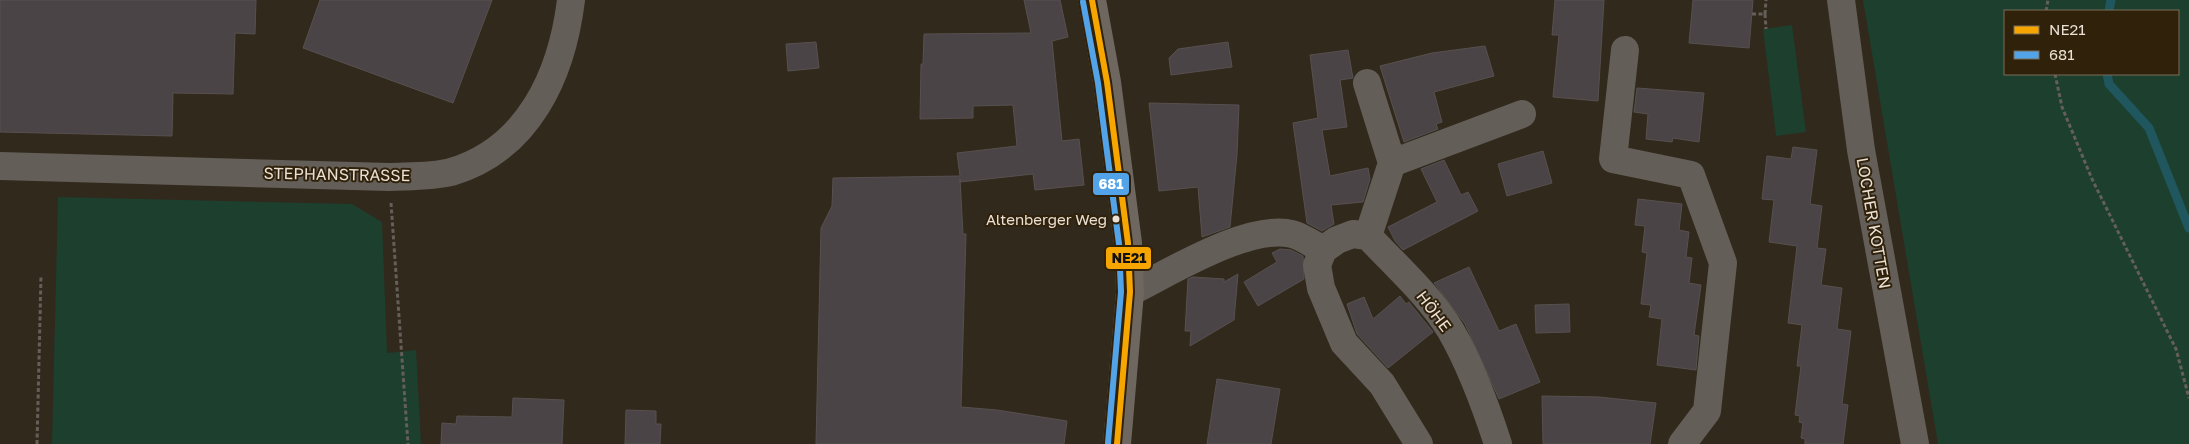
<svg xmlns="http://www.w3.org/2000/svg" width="2189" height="444" viewBox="0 0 2189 444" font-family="'Golos Text',sans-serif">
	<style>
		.green { fill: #1c3f2e; fill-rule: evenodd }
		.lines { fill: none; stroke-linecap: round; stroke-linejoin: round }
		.stream { stroke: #20565d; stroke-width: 9 }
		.building { fill: #4b4446; stroke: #56504f }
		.path { stroke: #645f58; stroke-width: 3; stroke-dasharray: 4 2.5; stroke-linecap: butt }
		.minor { stroke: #635e58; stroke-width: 28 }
		.major { stroke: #6e675f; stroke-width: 28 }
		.bus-1-casing { stroke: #30210b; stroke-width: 10 }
		.bus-2-casing { stroke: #30210b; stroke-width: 10 }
		.bus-1 { stroke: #f7a600; stroke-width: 6 }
		.bus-2 { stroke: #53a3e8; stroke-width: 6 }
		.bus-dot { fill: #eae0d3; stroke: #30210b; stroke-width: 2 }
		.labels { text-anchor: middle; stroke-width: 4; stroke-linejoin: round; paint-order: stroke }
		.bus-label { font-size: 15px; fill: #eae0d3; stroke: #30210b; text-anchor: end }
		.street-label { font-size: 16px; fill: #eae0d3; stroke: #30210b }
		.line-badge { stroke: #30210b; stroke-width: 2 }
		.badge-label { font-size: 14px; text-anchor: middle; font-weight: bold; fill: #fff }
		.pale-badge-label { font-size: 14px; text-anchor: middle; font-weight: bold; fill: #111 }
	</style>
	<rect width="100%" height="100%" fill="#32291d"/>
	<path class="green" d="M 1863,0 L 2189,0 L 2189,444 L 1938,444 ZM 2005,11 L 2178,11 L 2178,74 L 2005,74 Z
		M 1792,25 L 1806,132 L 1776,136 L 1763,29 Z
		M 58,197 L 352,204 L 382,222 L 387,353 L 416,350 L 421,444 L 52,444 Z"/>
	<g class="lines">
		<path class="stream" d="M 2109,11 L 2111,0
			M 2107,74 L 2109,84 L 2149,128 L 2189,228"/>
	</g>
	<path class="building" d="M 0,0 L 256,0 L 255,34 L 235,33 L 233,94 L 173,93 L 172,136 L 0,132 Z
		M 320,0 L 492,0 L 453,103 L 303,48 Z
		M 1024,0 L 1060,0 L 1068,37 L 1052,41 L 1062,141 L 1079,139 L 1084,185 L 1035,190 L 1033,174 L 960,182 L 960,179 L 963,234 L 966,234 L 961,407 L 997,410 L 1067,421 L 1064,444 L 816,444 L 821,228 L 832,206 L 833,178 L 960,176 L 957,153 L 1017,146 L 1013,105 L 973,106 L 973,118 L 920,119 L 921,64 L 923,64 L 924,34 L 1031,33 Z
		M 1555,0 L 1604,0 L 1598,101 L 1553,97 L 1559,35 L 1552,35 Z
		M 1693,0 L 1753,0 L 1749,48 L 1689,43 Z
		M 816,42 L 819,68 L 788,71 L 786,44 Z
		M 1228,42 L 1232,67 L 1171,75 L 1169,58 L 1178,49 Z
		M 1485,46 L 1494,76 L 1434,92 L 1442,122 L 1436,124 L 1438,129 L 1404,142 L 1380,66 L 1432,53 Z
		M 1348,50 L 1353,78 L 1340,80 L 1347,127 L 1322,130 L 1330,176 L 1368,168 L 1370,179 L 1363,202 L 1331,205 L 1334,224 L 1322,231 L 1307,223 L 1293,123 L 1318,118 L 1310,55 Z
		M 1637,88 L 1704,93 L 1699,142 L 1673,138 L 1672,142 L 1646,139 L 1648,114 L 1634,112 Z
		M 1149,103 L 1239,105 L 1237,154 L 1230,227 L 1202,237 L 1198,187 L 1159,191 Z
		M 1793,147 L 1817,150 L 1810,204 L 1822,206 L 1817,248 L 1826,249 L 1821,285 L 1842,288 L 1837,329 L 1851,331 L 1842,404 L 1848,405 L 1843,444 L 1805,444 L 1805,439 L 1801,438 L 1803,423 L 1799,422 L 1800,416 L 1795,415 L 1801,366 L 1797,366 L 1802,325 L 1788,323 L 1797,246 L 1769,242 L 1774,200 L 1762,199 L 1767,156 L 1791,159 Z
		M 1543,151 L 1552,183 L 1507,196 L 1498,164 Z
		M 1444,160 L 1461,195 L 1468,192 L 1478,211 L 1403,250 L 1395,241 L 1388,227 L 1437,202 L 1421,169 Z
		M 1638,199 L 1682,204 L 1679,230 L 1689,232 L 1686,257 L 1692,258 L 1689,283 L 1701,285 L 1694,335 L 1699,336 L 1696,370 L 1657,365 L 1662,319 L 1649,317 L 1651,305 L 1641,304 L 1647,253 L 1642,252 L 1645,226 L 1635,225 Z
		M 1280,249 L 1291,250 L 1303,256 L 1304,279 L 1258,306 L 1244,282 L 1277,262 L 1272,253 Z
		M 1469,267 L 1499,331 L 1516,324 L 1540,382 L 1499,399 L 1465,324 L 1434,283 Z
		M 1238,274 L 1234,320 L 1190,346 L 1191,331 L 1185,331 L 1188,279 L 1193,277 L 1224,279 L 1224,282 Z
		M 1400,296 L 1406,304 L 1409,302 L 1433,332 L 1388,368 L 1357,334 L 1347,304 L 1364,297 L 1373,319 Z
		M 1569,304 L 1570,332 L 1536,333 L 1535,305 Z
		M 1217,379 L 1280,389 L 1271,444 L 1207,444 Z
		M 1542,396 L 1599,397 L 1656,403 L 1650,444 L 1543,444 Z
		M 513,398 L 564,400 L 562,444 L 441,444 L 442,423 L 456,424 L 457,416 L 512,417 Z
		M 626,410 L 656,411 L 656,424 L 661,424 L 660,444 L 625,444 Z"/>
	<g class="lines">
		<path class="path" d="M 2046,11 L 2048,0
			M 1752,14 L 1765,14 L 1766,0
			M 1765,14 L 1766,29
			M 2055,74 L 2062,107 L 2092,179 L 2176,349 L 2189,398
			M 391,203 L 408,444
			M 37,444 L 41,276"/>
		<path class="minor" d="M 1841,0 L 1861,150 L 1915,444
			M 1625,50 L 1613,159 L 1691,175 L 1723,263 L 1707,411 L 1682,444
			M 1367,83 L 1392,163 L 1368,236
			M 1392,163 L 1522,114
			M 0,166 L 389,177 C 409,176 431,177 451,172 C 529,149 562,74 571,0
			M 1130,292 C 1169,273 1249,223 1292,234 C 1303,237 1314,245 1323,250
			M 1419,444 L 1382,384 L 1344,343 L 1321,288 L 1317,265 L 1323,250 L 1337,240 L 1353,234 L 1368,236 C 1396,266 1429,295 1451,331 C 1470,364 1486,407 1498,444"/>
		<path class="major" d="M 1092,0 L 1107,82 L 1128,243 L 1130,292 L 1117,444"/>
		<g class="bus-1-casing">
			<path id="bus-1" d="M 1092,0 L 1107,82 L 1128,243 L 1130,292 L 1117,444"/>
		</g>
		<g class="bus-2-casing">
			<path id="bus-2" d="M 1083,2 L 1098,83 L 1119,244 L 1121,292 L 1108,443"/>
		</g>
		<use href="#bus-1" class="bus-1"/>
		<use href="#bus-2" class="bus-2"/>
	</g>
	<circle class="bus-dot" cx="1116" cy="219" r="4.5"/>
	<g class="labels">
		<g class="bus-label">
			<text x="1107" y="225">Altenberger Weg</text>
		</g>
		<g class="street-label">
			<text transform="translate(337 174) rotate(1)" y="6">STEPHANSTRASSE</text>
			<text transform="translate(1874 223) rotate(80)" y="6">LOCHER KOTTEN</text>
			<text transform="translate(1434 311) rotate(53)" y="6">HÖHE</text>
		</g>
	</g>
	<g class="line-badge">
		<rect x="1092" y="172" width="38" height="24" rx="5" fill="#53a3e8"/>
		<rect x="1105" y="246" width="47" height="24" rx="5" fill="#f7a600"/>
	</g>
	<g class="badge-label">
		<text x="1111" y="189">681</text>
	</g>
	<g class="pale-badge-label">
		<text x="1129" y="263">NE21</text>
	</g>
	<rect x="2004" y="10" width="175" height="65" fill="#30210b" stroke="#7a6d5b"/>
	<rect x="2014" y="26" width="25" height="8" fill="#f7a600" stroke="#7a6d5b"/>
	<text x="2049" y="35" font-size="15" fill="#eae0d3">NE21</text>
	<rect x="2014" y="51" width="25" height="8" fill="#53a3e8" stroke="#7a6d5b"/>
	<text x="2049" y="60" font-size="15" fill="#eae0d3">681</text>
</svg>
